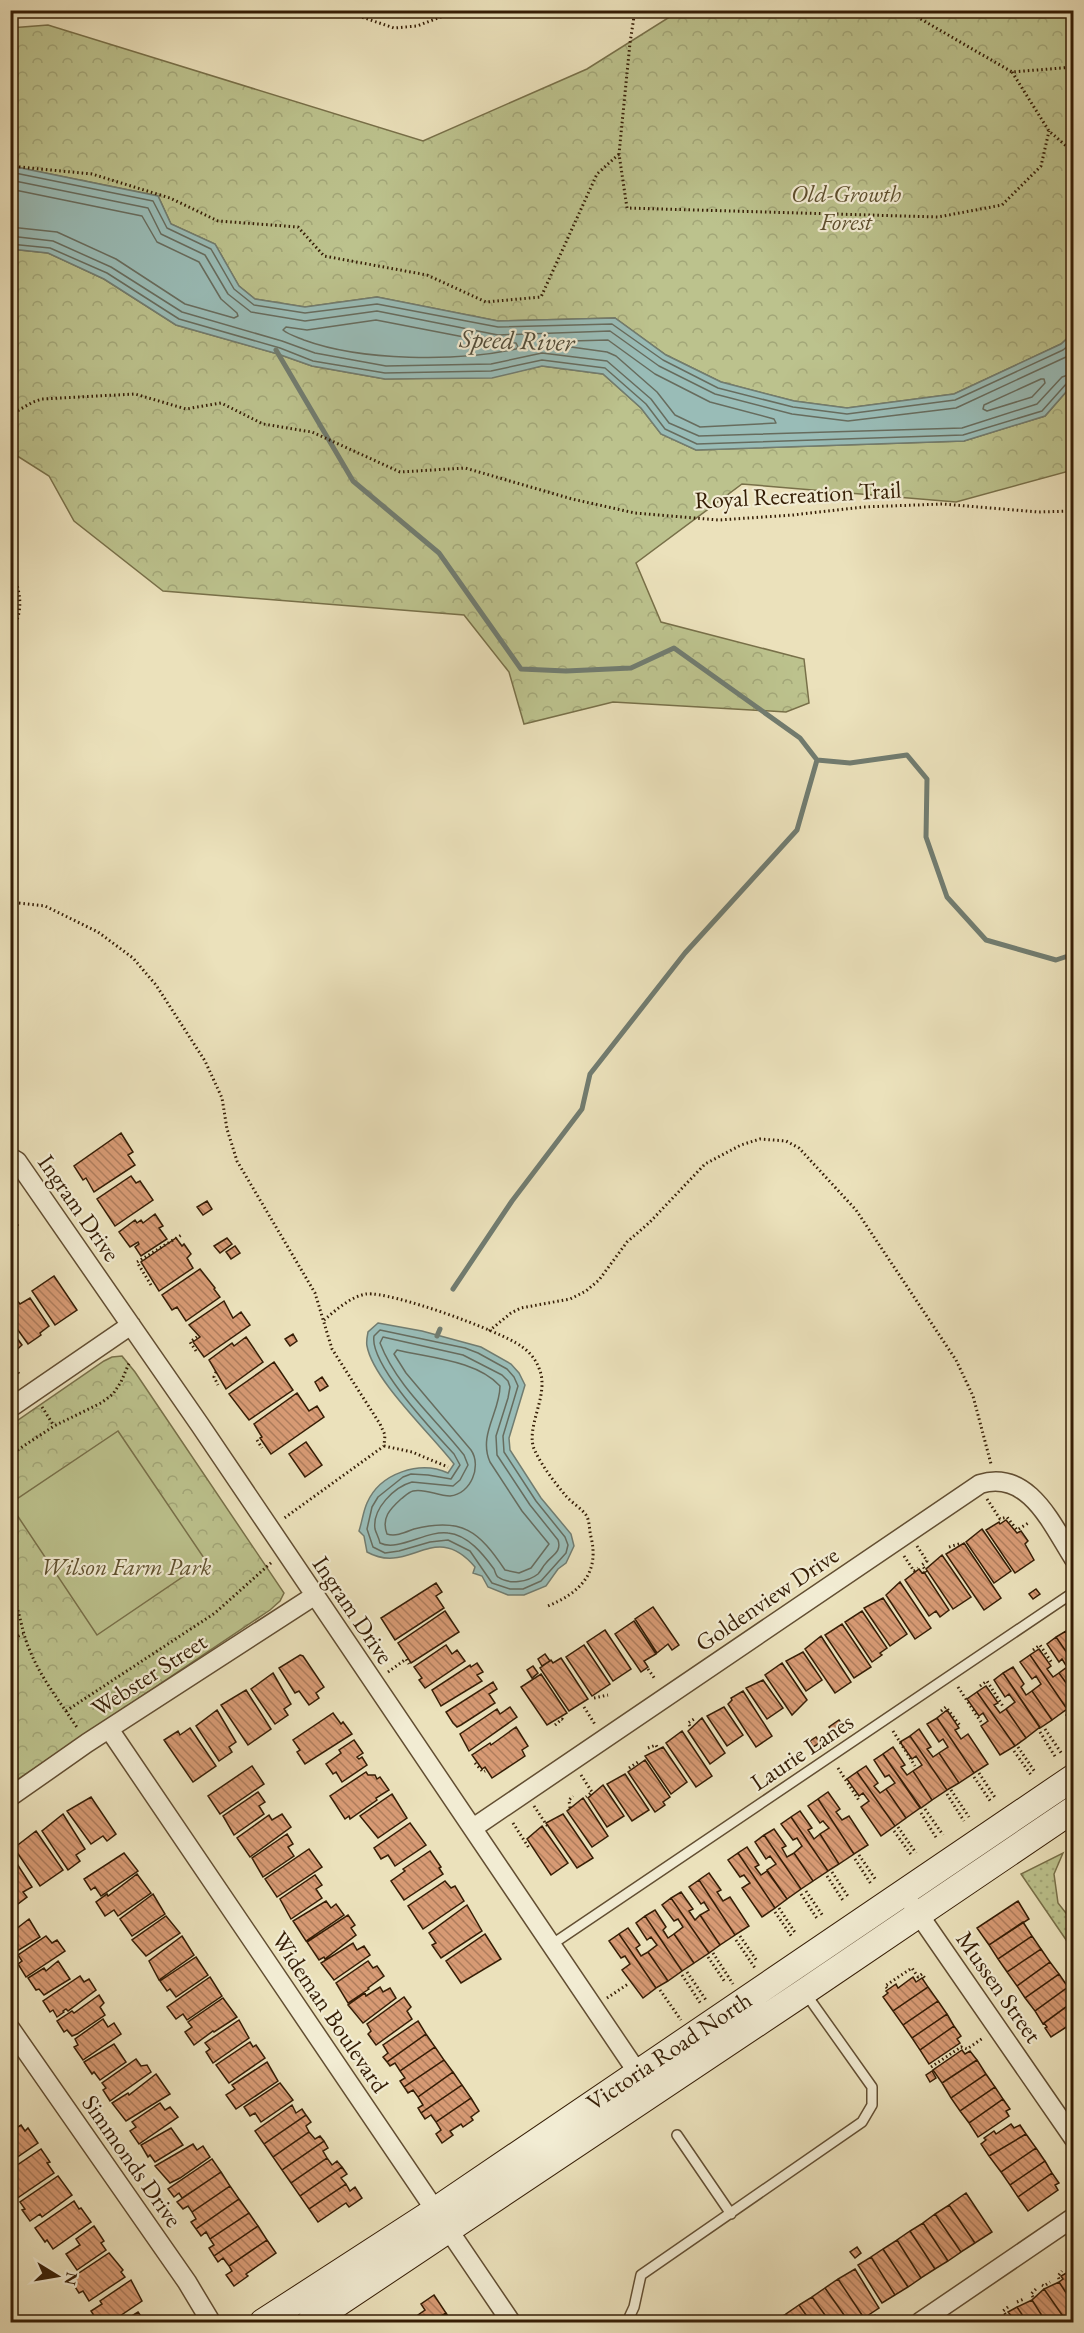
<svg xmlns="http://www.w3.org/2000/svg" width="1084" height="2333" viewBox="0 0 1084 2333" font-family="'EB Garamond',serif">
	<style>
		.grass { fill: url(#grass-dots); stroke: #787049; stroke-width: 1.5 }
		.forest { fill: url(#forest-crowns); stroke: #787049; stroke-width: 1.5 }
		.pitch { fill: #bcc28d; stroke: #787049; stroke-width: 1.5 }
		.water { fill: #99bcb7; stroke: #717c70; stroke-width: 1.5 }
		.lines { fill: none; stroke-linecap: round; stroke-linejoin: round }
		.shore { stroke: #676c5e; stroke-width: 1.5 }
		.stream { stroke: #717c70; stroke-width: 5 }
		.building { fill: url(#building-back-hatch); stroke: #351d05; stroke-width: 1.5 }
		.lane-casing { stroke: #624e32; stroke-width: 12 }
		.street-casing { stroke: #624e32; stroke-width: 21 }
		.secondary-casing { stroke: #351d05; stroke-width: 28 }
		.path { stroke: #351d05; stroke-width: 3; stroke-dasharray: 1.5 3; stroke-linecap: butt }
		.lane { stroke: #f2ecd3; stroke-width: 9 }
		.street { stroke: #f2ecd3; stroke-width: 18 }
		.secondary { stroke: #f2ecd3; stroke-width: 26 }
		.labels { text-anchor: middle; stroke-width: 4.5; stroke-linejoin: round; paint-order: stroke }
		.park-label { font-size: 24px; font-style: italic; fill: #5e4f2e; stroke: #f2ecd3 }
		.street-label { font-size: 24px; fill: #351d05; stroke: #f2ecd3 }
		.water-label { font-size: 26px; font-style: italic; fill: #534d3a; stroke: #f2ecd3 }
	</style>
	<defs>
		<pattern id="grass-dots" width="8" height="8" patternUnits="userSpaceOnUse" patternTransform="scale(1.5)"><rect width="8" height="8" fill="#bcc28d"/><path d="M2 2h.1M6 6h.1" fill="none" stroke="#a2a678" stroke-width="1.8" stroke-linecap="round"/></pattern>
		<pattern id="forest-crowns" width="20" height="18" patternUnits="userSpaceOnUse" patternTransform="scale(1.5)"><rect width="20" height="18" fill="#bcc28d"/><path d="M2 6a3 3 0 1 1 6 0M12 15a3 3 0 1 1 6 0" fill="none" stroke="#a2a678"/></pattern>
		<pattern id="building-back-hatch" width="6" height="6" patternUnits="userSpaceOnUse" patternTransform="scale(1.5)"><rect width="6" height="6" fill="#d79a74"/><path d="M-1 5l2 2M0 0l6 6M5-1l2 2" fill="none" stroke="#af7d5d"/></pattern>
	</defs>
	<rect width="100%" height="100%" fill="#ebe1bb"/>
	<filter id="stains"><feTurbulence type="fractalNoise" baseFrequency=".00333" numOctaves="4"/><feColorMatrix values="0 0 0 0 .2 0 0 0 0 .09 0 0 0 0 .02 0 0 0 .5 -.17"/></filter>
	<radialGradient id="worn" r=".72"><stop offset=".6" stop-color="#630" stop-opacity="0"/><stop offset="1" stop-color="#630" stop-opacity=".3"/></radialGradient>
	<path class="grass" d="M 1063,1853 L 1054,1874 L 1058,1903 L 1073,1922 L 1073,1950 L 1021,1874 Z"/>
	<path class="forest" d="M 679,11 L 1073,11 L 1073,333 L 1061,344 L 954,394 L 847,408 L 794,401 L 721,382 L 666,355 L 615,318 L 498,321 L 377,297 L 305,307 L 255,299 L 239,286 L 215,244 L 171,224 L 158,196 L 11,166 L 10,28 L 48,25 L 423,141 L 587,69 Z
		M 10,249 L 48,253 L 104,279 L 176,325 L 278,354 L 312,366 L 385,379 L 492,377 L 542,366 L 603,374 L 641,408 L 661,434 L 696,450 L 964,441 L 1045,416 L 1073,384 L 1073,470 L 956,502 L 742,484 L 636,563 L 661,622 L 804,659 L 809,703 L 786,712 L 613,702 L 524,724 L 509,672 L 464,615 L 163,591 L 74,521 L 49,476 L 11,452 Z
		M 122,1356 L 135,1372 L 284,1593 L 280,1601 L 270,1610 L 11,1784 L 11,1425 L 104,1361 L 112,1357 Z"/>
	<path class="pitch" d="M 118,1431 L 206,1561 L 97,1635 L 11,1506 L 11,1503 Z"/>
	<path class="water" d="M 11,166 L 158,196 L 171,224 L 215,244 L 239,286 L 255,299 L 305,307 L 377,297 L 498,321 L 615,318 L 666,355 L 721,382 L 794,401 L 847,408 L 954,394 L 1061,344 L 1073,333 L 1073,384 L 1045,416 L 964,441 L 696,450 L 661,434 L 641,408 L 603,374 L 542,366 L 492,378 L 385,379 L 312,366 L 278,354 L 176,325 L 104,279 L 48,253 L 11,249 Z
		M 378,1323 L 422,1331 L 481,1347 L 511,1364 L 519,1373 L 525,1385 L 509,1438 L 510,1450 L 541,1498 L 571,1534 L 574,1546 L 566,1563 L 558,1569 L 546,1586 L 524,1595 L 508,1595 L 488,1587 L 482,1576 L 473,1573 L 475,1567 C 434,1519 410,1576 367,1552 L 364,1536 L 359,1531 C 362,1522 363,1512 367,1503 C 380,1473 420,1460 448,1473 L 454,1464 C 432,1435 373,1380 367,1346 C 366,1342 367,1337 368,1332 Z"/>
	<g class="lines">
		<path class="shore" d="M 10,172 L 153,201 L 167,228 L 211,249 L 234,289 L 254,305 L 305,313 L 377,304 L 498,327 L 612,324 L 663,360 L 718,388 L 793,407 L 847,414 L 955,400 L 1063,350 L 1074,341
			M 10,180 L 148,208 L 161,234 L 205,255 L 228,294 L 251,312 L 305,321 L 377,311 L 498,335 L 610,331 L 659,366 L 715,394 L 792,414 L 848,421 L 956,408 L 1066,357 L 1074,351
			M 10,189 L 142,216 L 157,242 L 199,262 L 221,299 L 237,313 L 238,316 L 234,318 L 185,304 L 116,259 L 57,232 L 10,227
			M 10,236 L 53,241 L 111,267 L 182,312 L 282,341 L 315,353 L 386,366 L 491,364 L 542,353 L 607,361 L 651,399 L 669,423 L 699,436 L 962,428 L 1037,404 L 1062,377 L 1074,373
			M 10,244 L 50,248 L 107,273 L 179,319 L 280,348 L 313,361 L 385,373 L 491,371 L 542,360 L 605,368 L 646,404 L 665,429 L 697,444 L 963,435 L 1042,411 L 1067,383 L 1074,381
			M 376,320 L 495,343 L 516,343 L 518,347 L 516,349 C 457,362 361,361 304,340 C 297,337 289,335 283,330 L 286,327 L 307,330 Z
			M 608,340 L 655,374 L 710,402 L 774,419 L 776,423 L 700,427 L 675,415 L 657,392 L 616,356 L 607,352 L 571,347 L 569,345 L 571,341 Z
			M 1041,379 L 1044,379 L 1045,383 L 1032,397 L 987,411 L 983,409 L 984,405 Z
			M 380,1330 L 465,1348 L 478,1353 L 507,1369 L 514,1377 L 518,1386 L 503,1436 L 504,1452 L 536,1501 L 565,1537 L 568,1545 L 566,1553 L 541,1581 L 523,1589 L 510,1589 L 492,1583 L 470,1551 L 448,1540 L 430,1542 L 399,1551 L 385,1553 L 373,1547 L 367,1529 L 372,1507 L 378,1497 L 403,1477 L 411,1474 L 428,1475 L 451,1479 L 460,1465 L 454,1454 C 434,1432 369,1364 374,1336 Z
			M 383,1337 L 463,1355 L 502,1375 L 508,1381 L 510,1387 L 508,1398 L 496,1436 L 497,1455 L 530,1505 L 558,1540 C 562,1552 552,1555 546,1563 C 543,1566 541,1571 538,1574 C 528,1582 509,1585 498,1577 C 496,1576 495,1571 494,1569 C 483,1554 468,1535 448,1533 C 427,1530 398,1552 380,1543 C 379,1538 376,1533 375,1529 C 372,1509 394,1487 412,1482 L 453,1486 L 460,1480 L 468,1465 L 464,1455 C 436,1419 397,1387 380,1343 Z
			M 397,1350 C 429,1358 476,1360 500,1386 C 500,1412 478,1435 490,1462 L 522,1511 L 549,1544 L 531,1568 L 519,1573 L 505,1570 C 479,1531 462,1517 414,1529 C 406,1532 396,1537 387,1534 C 381,1518 390,1509 401,1499 C 405,1496 409,1492 413,1491 C 425,1488 437,1496 450,1496 C 471,1494 482,1466 471,1450 L 406,1373 L 394,1354 Z"/>
		<path class="stream" d="M 276,350 L 353,481 L 439,553 L 521,669 L 566,671 L 631,668 L 674,648 L 800,738 L 817,760 L 850,763 L 907,755 L 927,779 L 926,837 L 947,897 L 986,940 L 1056,960 L 1074,954
			M 453,1289 L 512,1201 L 582,1109 L 590,1074 L 685,953 L 797,830 L 817,760
			M 437,1336 L 440,1329"/>
	</g>
	<path class="building" d="M 121,1133 L 133,1152 L 128,1155 L 135,1165 L 94,1192 L 86,1178 L 83,1180 L 74,1166 Z
		M 131,1176 L 136,1183 L 140,1181 L 153,1200 L 115,1226 L 97,1199 Z
		M 207,1201 L 212,1209 L 203,1215 L 197,1207 Z
		M 10,1214 L 18,1225 L 10,1231 Z
		M 155,1214 L 163,1226 L 159,1228 L 167,1239 L 141,1256 L 135,1247 L 139,1244 L 138,1242 L 130,1247 L 119,1232 L 135,1220 L 137,1223 L 141,1220 L 143,1223 Z
		M 176,1238 L 182,1246 L 184,1244 L 191,1254 L 187,1258 L 193,1268 L 159,1291 L 141,1262 Z
		M 227,1238 L 232,1244 L 220,1253 L 214,1246 Z
		M 235,1246 L 240,1253 L 231,1259 L 226,1252 Z
		M 200,1269 L 215,1288 L 214,1289 L 220,1297 L 186,1321 L 177,1307 L 172,1310 L 162,1295 Z
		M 54,1276 L 77,1310 L 55,1325 L 32,1291 Z
		M 15,1298 L 20,1304 L 30,1298 L 49,1326 L 40,1333 L 41,1335 L 28,1344 L 10,1319 L 10,1301 Z
		M 224,1301 L 233,1318 L 241,1312 L 250,1325 L 204,1357 L 193,1342 L 200,1337 L 189,1325 Z
		M 11,1330 L 22,1345 L 10,1356 L 10,1330 Z
		M 293,1334 L 297,1341 L 290,1346 L 285,1339 Z
		M 246,1337 L 263,1362 L 226,1389 L 209,1360 L 232,1343 L 234,1346 Z
		M 274,1362 L 293,1390 L 249,1420 L 229,1394 Z
		M 322,1377 L 328,1386 L 320,1391 L 315,1382 Z
		M 297,1393 L 309,1411 L 317,1406 L 324,1417 L 271,1454 L 260,1438 L 262,1437 L 254,1424 Z
		M 306,1442 L 322,1465 L 305,1477 L 289,1454 Z
		M 1006,1520 L 1017,1533 L 1021,1531 L 1028,1541 L 1025,1544 L 1034,1560 L 1015,1573 L 986,1530 L 999,1522 L 1000,1524 Z
		M 982,1529 L 1011,1571 L 994,1583 L 966,1542 Z
		M 964,1543 L 1001,1598 L 984,1610 L 946,1554 Z
		M 942,1555 L 971,1597 L 953,1609 L 926,1569 Z
		M 919,1569 L 922,1573 L 924,1572 L 949,1610 L 940,1617 L 936,1611 L 929,1616 L 905,1580 Z
		M 900,1582 L 931,1628 L 915,1639 L 886,1595 Z
		M 436,1583 L 442,1592 L 436,1596 L 444,1608 L 395,1640 L 381,1618 Z
		M 1036,1589 L 1040,1594 L 1033,1599 L 1029,1594 Z
		M 883,1598 L 907,1634 L 890,1646 L 864,1608 Z
		M 653,1607 L 679,1645 L 672,1650 L 668,1644 L 657,1653 L 635,1619 Z
		M 445,1611 L 459,1632 L 411,1663 L 398,1643 Z
		M 862,1611 L 887,1648 L 880,1653 L 882,1655 L 872,1662 L 845,1622 Z
		M 634,1621 L 656,1654 L 644,1661 L 648,1667 L 641,1672 L 615,1634 Z
		M 842,1624 L 871,1667 L 854,1678 L 825,1635 Z
		M 605,1630 L 631,1669 L 613,1681 L 587,1642 Z
		M 1066,1631 L 1074,1643 L 1074,1663 L 1056,1637 Z
		M 821,1636 L 851,1682 L 835,1693 L 805,1649 Z
		M 1056,1637 L 1074,1663 L 1074,1694 L 1059,1673 L 1067,1667 L 1062,1659 L 1059,1662 L 1047,1644 Z
		M 446,1645 L 452,1654 L 457,1650 L 465,1661 L 425,1688 L 419,1680 L 422,1678 L 414,1667 Z
		M 584,1645 L 610,1684 L 592,1696 L 566,1657 Z
		M 1039,1649 L 1051,1666 L 1047,1669 L 1053,1677 L 1059,1673 L 1074,1694 L 1074,1705 L 1067,1709 L 1030,1655 Z
		M 803,1652 L 822,1680 L 806,1691 L 786,1661 Z
		M 545,1654 L 550,1661 L 542,1666 L 538,1659 Z
		M 300,1655 L 303,1656 L 324,1687 L 316,1693 L 319,1698 L 309,1705 L 299,1691 L 295,1693 L 279,1668 Z
		M 1030,1655 L 1067,1709 L 1052,1720 L 1032,1691 L 1041,1684 L 1036,1676 L 1032,1679 L 1020,1662 Z
		M 561,1658 L 588,1699 L 569,1711 L 540,1668 L 551,1660 L 553,1663 Z
		M 477,1663 L 483,1672 L 477,1675 L 482,1681 L 441,1706 L 432,1690 L 470,1665 L 471,1667 Z
		M 782,1663 L 807,1700 L 792,1715 L 765,1675 Z
		M 533,1666 L 538,1673 L 532,1678 L 527,1670 Z
		M 1013,1667 L 1024,1684 L 1021,1687 L 1026,1695 L 1032,1691 L 1052,1720 L 1040,1728 L 1003,1673 Z
		M 273,1673 L 291,1704 L 284,1709 L 288,1715 L 275,1724 L 251,1689 Z
		M 1003,1673 L 1040,1727 L 1026,1738 L 1006,1709 L 1015,1702 L 1009,1694 L 1005,1697 L 994,1680 Z
		M 541,1674 L 567,1713 L 547,1725 L 521,1687 Z
		M 763,1680 L 783,1708 L 767,1719 L 746,1688 Z
		M 493,1682 L 497,1689 L 489,1694 L 495,1703 L 461,1725 L 457,1727 L 453,1723 L 446,1712 Z
		M 986,1686 L 998,1703 L 994,1705 L 1000,1713 L 1006,1709 L 1026,1738 L 1015,1746 L 977,1692 Z
		M 246,1690 L 271,1729 L 248,1745 L 221,1705 Z
		M 743,1691 L 772,1736 L 756,1747 L 728,1704 L 732,1700 L 731,1698 Z
		M 977,1692 L 1015,1746 L 1000,1755 L 981,1726 L 988,1721 L 983,1713 L 979,1716 L 967,1699 Z
		M 510,1707 L 517,1717 L 469,1751 L 460,1734 L 497,1709 L 500,1714 Z
		M 724,1707 L 743,1735 L 727,1746 L 707,1716 Z
		M 217,1710 L 236,1742 L 229,1747 L 232,1752 L 219,1761 L 196,1726 Z
		M 947,1710 L 959,1728 L 955,1730 L 961,1739 L 968,1734 L 988,1764 L 974,1773 L 937,1718 Z
		M 333,1713 L 341,1724 L 343,1722 L 352,1734 L 305,1764 L 297,1752 L 300,1750 L 293,1740 Z
		M 702,1718 L 725,1753 L 710,1764 L 688,1731 Z
		M 937,1718 L 974,1773 L 959,1783 L 939,1753 L 948,1747 L 943,1739 L 939,1742 L 927,1724 Z
		M 839,1720 L 844,1727 L 834,1734 L 829,1727 Z
		M 516,1727 L 528,1746 L 522,1750 L 525,1756 L 492,1778 L 485,1767 L 482,1769 L 472,1755 L 490,1743 L 491,1745 Z
		M 190,1728 L 216,1766 L 193,1782 L 164,1740 L 178,1731 L 180,1735 Z
		M 919,1729 L 931,1747 L 927,1749 L 933,1757 L 939,1753 L 959,1783 L 947,1790 L 910,1736 Z
		M 682,1731 L 712,1776 L 696,1787 L 666,1743 Z
		M 910,1736 L 947,1790 L 932,1800 L 913,1771 L 922,1765 L 916,1756 L 912,1759 L 900,1742 Z
		M 816,1737 L 820,1743 L 813,1747 L 810,1741 Z
		M 354,1740 L 363,1753 L 357,1757 L 359,1759 L 362,1757 L 367,1765 L 342,1782 L 336,1772 L 333,1774 L 326,1764 L 341,1753 L 339,1750 Z
		M 663,1747 L 687,1782 L 671,1794 L 645,1756 Z
		M 893,1747 L 905,1765 L 901,1767 L 907,1775 L 913,1771 L 932,1800 L 921,1808 L 883,1754 Z
		M 883,1754 L 920,1808 L 906,1818 L 886,1789 L 895,1783 L 889,1775 L 885,1777 L 874,1760 Z
		M 645,1760 L 670,1797 L 663,1802 L 665,1805 L 655,1812 L 628,1772 Z
		M 252,1766 L 264,1784 L 220,1814 L 208,1796 Z
		M 866,1766 L 878,1783 L 874,1786 L 880,1793 L 886,1789 L 906,1818 L 895,1826 L 857,1772 Z
		M 366,1772 L 368,1775 L 375,1775 L 377,1779 L 380,1777 L 389,1790 L 376,1798 L 377,1800 L 350,1819 L 349,1816 L 345,1819 L 330,1796 Z
		M 857,1772 L 895,1826 L 881,1836 L 861,1807 L 869,1801 L 863,1793 L 859,1796 L 847,1779 Z
		M 625,1774 L 649,1810 L 632,1821 L 607,1784 Z
		M 603,1785 L 624,1816 L 607,1827 L 588,1798 Z
		M 258,1792 L 265,1802 L 259,1806 L 264,1814 L 234,1835 L 223,1816 Z
		M 828,1792 L 840,1809 L 836,1812 L 842,1820 L 849,1816 L 868,1845 L 854,1854 L 818,1799 Z
		M 392,1794 L 407,1818 L 378,1838 L 360,1816 Z
		M 91,1797 L 116,1834 L 107,1841 L 103,1836 L 91,1844 L 67,1811 Z
		M 583,1798 L 608,1836 L 592,1847 L 567,1811 Z
		M 818,1799 L 854,1854 L 839,1864 L 820,1834 L 829,1828 L 823,1821 L 820,1823 L 808,1806 Z
		M 800,1811 L 812,1828 L 808,1830 L 814,1839 L 820,1834 L 839,1864 L 828,1871 L 791,1817 Z
		M 63,1814 L 85,1849 L 76,1855 L 80,1861 L 68,1870 L 42,1831 Z
		M 282,1814 L 291,1827 L 250,1857 L 237,1838 L 269,1815 L 272,1820 Z
		M 563,1814 L 593,1858 L 577,1868 L 546,1823 Z
		M 791,1817 L 828,1871 L 813,1881 L 794,1853 L 802,1846 L 797,1838 L 793,1840 L 781,1824 Z
		M 410,1823 L 426,1845 L 395,1866 L 388,1855 L 381,1859 L 374,1848 Z
		M 542,1826 L 568,1863 L 551,1875 L 527,1839 Z
		M 774,1829 L 786,1846 L 782,1848 L 787,1857 L 794,1853 L 813,1881 L 801,1889 L 764,1835 Z
		M 36,1831 L 63,1870 L 40,1886 L 14,1848 Z
		M 287,1834 L 293,1844 L 288,1847 L 294,1856 L 263,1877 L 252,1858 Z
		M 764,1835 L 801,1889 L 787,1899 L 767,1870 L 776,1864 L 770,1856 L 766,1859 L 755,1842 Z
		M 747,1847 L 759,1865 L 755,1867 L 761,1875 L 767,1871 L 787,1899 L 775,1908 L 738,1853 Z
		M 309,1849 L 322,1867 L 277,1897 L 265,1879 Z
		M 430,1851 L 441,1867 L 439,1868 L 443,1874 L 404,1900 L 391,1881 L 405,1871 L 403,1869 Z
		M 10,1853 L 32,1887 L 23,1892 L 27,1897 L 14,1907 L 10,1902 Z
		M 124,1853 L 138,1871 L 101,1896 L 95,1887 L 91,1890 L 84,1879 Z
		M 738,1853 L 775,1908 L 762,1917 L 742,1888 L 750,1883 L 744,1875 L 740,1877 L 728,1860 Z
		M 709,1873 L 721,1890 L 717,1892 L 723,1901 L 730,1897 L 749,1926 L 735,1935 L 699,1880 Z
		M 137,1874 L 151,1893 L 118,1916 L 114,1910 L 105,1916 L 96,1902 L 107,1894 L 108,1896 Z
		M 315,1875 L 322,1885 L 316,1889 L 322,1898 L 291,1919 L 280,1899 Z
		M 699,1880 L 735,1935 L 720,1945 L 700,1915 L 709,1910 L 704,1902 L 701,1904 L 689,1887 Z
		M 445,1881 L 451,1888 L 455,1886 L 464,1901 L 423,1929 L 408,1906 Z
		M 681,1892 L 693,1909 L 689,1911 L 695,1920 L 700,1915 L 720,1945 L 709,1953 L 671,1898 Z
		M 153,1894 L 165,1914 L 132,1936 L 120,1919 Z
		M 671,1898 L 709,1953 L 694,1963 L 674,1934 L 683,1927 L 678,1919 L 674,1921 L 662,1905 Z
		M 326,1901 L 331,1908 L 336,1904 L 344,1915 L 306,1941 L 293,1921 Z
		M 1018,1901 L 1029,1919 L 989,1945 L 977,1928 Z
		M 467,1905 L 482,1931 L 441,1958 L 432,1945 L 436,1943 L 429,1933 Z
		M 655,1910 L 666,1927 L 663,1930 L 668,1938 L 674,1934 L 694,1963 L 682,1971 L 645,1916 Z
		M 348,1915 L 355,1925 L 351,1928 L 356,1935 L 325,1959 L 324,1957 L 319,1960 L 307,1942 Z
		M 166,1916 L 180,1933 L 146,1956 L 132,1940 Z
		M 645,1916 L 682,1971 L 668,1981 L 648,1952 L 657,1945 L 651,1937 L 647,1940 L 636,1923 Z
		M 29,1919 L 40,1937 L 14,1953 L 10,1948 L 10,1929 L 14,1927 L 16,1929 Z
		M 1023,1922 L 1032,1936 L 998,1959 L 989,1945 Z
		M 628,1928 L 640,1945 L 636,1948 L 641,1956 L 648,1952 L 668,1981 L 656,1988 L 619,1934 Z
		M 485,1934 L 501,1959 L 461,1983 L 446,1961 Z
		M 619,1934 L 656,1988 L 643,1998 L 622,1970 L 630,1964 L 625,1956 L 621,1958 L 609,1941 Z
		M 46,1936 L 52,1943 L 57,1940 L 65,1951 L 26,1977 L 18,1964 L 22,1961 L 18,1955 Z
		M 182,1936 L 194,1955 L 159,1980 L 149,1961 Z
		M 1032,1936 L 1041,1949 L 1007,1972 L 998,1959 Z
		M 353,1943 L 357,1950 L 364,1946 L 370,1955 L 334,1980 L 321,1963 Z
		M 1041,1949 L 1050,1962 L 1017,1986 L 1007,1972 Z
		M 196,1957 L 208,1975 L 176,1997 L 170,1989 L 167,1991 L 160,1981 Z
		M 58,1961 L 70,1979 L 44,1995 L 39,1989 L 36,1990 L 28,1978 L 44,1968 L 46,1971 Z
		M 368,1961 L 373,1968 L 377,1966 L 384,1976 L 368,1988 L 369,1989 L 348,2003 L 336,1983 Z
		M 1050,1962 L 1059,1974 L 1025,1998 L 1017,1986 Z
		M 1059,1974 L 1068,1987 L 1035,2011 L 1025,1998 Z
		M 80,1976 L 84,1982 L 89,1979 L 96,1990 L 68,2011 L 66,2009 L 63,2011 L 64,2012 L 57,2017 L 53,2010 L 50,2012 L 43,2001 Z
		M 210,1977 L 222,1996 L 187,2020 L 183,2014 L 176,2019 L 167,2007 Z
		M 913,1977 L 916,1982 L 922,1978 L 928,1987 L 893,2011 L 883,1997 L 888,1993 L 886,1991 L 896,1984 L 898,1988 Z
		M 380,1987 L 383,1992 L 390,1988 L 396,1998 L 363,2023 L 348,2005 L 365,1993 L 366,1996 Z
		M 928,1987 L 938,2001 L 903,2025 L 893,2011 Z
		M 1068,1987 L 1074,1996 L 1074,2001 L 1043,2024 L 1035,2011 Z
		M 99,1995 L 104,2003 L 100,2007 L 105,2015 L 77,2034 L 72,2036 L 67,2030 L 64,2032 L 57,2021 L 72,2011 L 74,2013 Z
		M 404,1997 L 411,2007 L 407,2011 L 412,2019 L 376,2045 L 368,2034 L 371,2031 L 367,2024 Z
		M 223,1998 L 237,2017 L 214,2032 L 213,2031 L 194,2045 L 185,2032 L 192,2027 L 188,2022 Z
		M 938,2001 L 947,2014 L 912,2038 L 903,2025 Z
		M 1074,2001 L 1074,2022 L 1051,2037 L 1045,2028 L 1047,2027 L 1044,2023 Z
		M 947,2014 L 954,2026 L 920,2050 L 912,2038 Z
		M 103,2019 L 108,2027 L 114,2023 L 121,2034 L 83,2060 L 74,2047 L 78,2045 L 75,2039 Z
		M 239,2020 L 249,2038 L 213,2063 L 206,2052 L 210,2049 L 205,2043 Z
		M 418,2021 L 426,2034 L 387,2062 L 383,2057 L 388,2053 L 383,2045 Z
		M 954,2026 L 961,2036 L 957,2039 L 960,2043 L 929,2064 L 920,2050 Z
		M 426,2034 L 435,2047 L 400,2071 L 395,2063 L 390,2066 L 387,2062 Z
		M 250,2042 L 253,2047 L 256,2045 L 265,2058 L 229,2083 L 216,2065 Z
		M 114,2044 L 126,2062 L 100,2080 L 94,2072 L 92,2074 L 84,2062 Z
		M 435,2047 L 444,2060 L 404,2087 L 400,2081 L 405,2078 L 400,2071 Z
		M 962,2050 L 965,2054 L 970,2051 L 977,2060 L 942,2083 L 933,2070 Z
		M 136,2059 L 141,2066 L 147,2065 L 151,2072 L 110,2101 L 103,2090 L 106,2088 L 102,2083 Z
		M 444,2060 L 453,2072 L 418,2097 L 413,2090 L 408,2093 L 404,2087 Z
		M 977,2060 L 986,2074 L 951,2098 L 942,2083 Z
		M 267,2062 L 278,2081 L 236,2109 L 226,2095 L 235,2089 L 232,2085 Z
		M 932,2071 L 936,2078 L 930,2082 L 926,2075 Z
		M 453,2072 L 462,2085 L 421,2113 L 418,2108 L 423,2105 L 418,2097 Z
		M 156,2074 L 170,2094 L 126,2121 L 112,2103 L 128,2093 L 129,2095 Z
		M 986,2074 L 995,2087 L 960,2111 L 951,2098 Z
		M 280,2083 L 293,2100 L 261,2122 L 255,2113 L 250,2116 L 244,2107 Z
		M 462,2085 L 471,2098 L 436,2122 L 431,2115 L 425,2119 L 421,2113 Z
		M 995,2087 L 1003,2099 L 969,2123 L 960,2111 Z
		M 471,2098 L 479,2111 L 471,2117 L 473,2120 L 463,2127 L 461,2124 L 450,2131 L 453,2135 L 442,2143 L 436,2134 L 441,2130 L 436,2122 Z
		M 1003,2099 L 1010,2109 L 1006,2111 L 1009,2116 L 978,2137 L 969,2123 Z
		M 160,2103 L 165,2110 L 170,2107 L 178,2117 L 139,2144 L 130,2131 L 136,2127 L 132,2122 Z
		M 10,2104 L 17,2119 L 10,2125 Z
		M 292,2105 L 296,2113 L 302,2109 L 306,2115 L 264,2144 L 255,2131 Z
		M 306,2115 L 311,2122 L 306,2126 L 309,2132 L 273,2157 L 264,2144 Z
		M 1011,2124 L 1014,2128 L 1020,2125 L 1026,2134 L 989,2156 L 981,2144 L 986,2140 L 984,2138 L 994,2131 L 996,2134 Z
		M 21,2125 L 25,2131 L 28,2128 L 38,2143 L 10,2162 L 10,2132 Z
		M 171,2128 L 183,2145 L 155,2162 L 150,2155 L 148,2157 L 141,2145 Z
		M 309,2132 L 315,2139 L 320,2136 L 324,2141 L 282,2170 L 273,2157 Z
		M 1026,2134 L 1036,2148 L 1001,2172 L 989,2156 Z
		M 324,2141 L 328,2148 L 323,2151 L 327,2158 L 291,2183 L 282,2170 Z
		M 193,2144 L 197,2150 L 203,2146 L 210,2157 L 180,2178 L 170,2183 L 155,2166 Z
		M 1036,2148 L 1045,2161 L 1010,2185 L 1001,2172 Z
		M 41,2149 L 50,2162 L 47,2163 L 54,2173 L 16,2199 L 10,2191 L 10,2170 Z
		M 327,2158 L 332,2165 L 337,2161 L 342,2167 L 300,2196 L 291,2183 Z
		M 212,2159 L 221,2172 L 182,2198 L 179,2193 L 174,2197 L 168,2189 Z
		M 1045,2161 L 1052,2173 L 1018,2197 L 1010,2185 Z
		M 342,2167 L 347,2174 L 341,2178 L 346,2184 L 309,2209 L 300,2196 Z
		M 221,2172 L 230,2186 L 192,2212 L 188,2206 L 183,2209 L 177,2202 Z
		M 1052,2173 L 1059,2183 L 1055,2185 L 1058,2190 L 1028,2211 L 1018,2197 Z
		M 58,2176 L 72,2195 L 42,2217 L 40,2214 L 30,2221 L 22,2210 L 25,2209 L 20,2202 Z
		M 346,2184 L 350,2191 L 355,2187 L 362,2198 L 349,2207 L 346,2203 L 318,2222 L 309,2209 Z
		M 230,2186 L 239,2199 L 196,2229 L 191,2222 L 196,2219 L 192,2212 Z
		M 966,2193 L 992,2232 L 975,2243 L 949,2205 Z
		M 239,2199 L 249,2213 L 210,2239 L 206,2232 L 201,2236 L 196,2229 Z
		M 74,2201 L 79,2209 L 81,2208 L 91,2222 L 53,2249 L 47,2240 L 45,2242 L 35,2228 Z
		M 949,2205 L 975,2243 L 961,2252 L 935,2214 Z
		M 249,2213 L 258,2226 L 214,2256 L 209,2248 L 214,2245 L 210,2239 Z
		M 935,2214 L 961,2252 L 948,2261 L 923,2223 Z
		M 923,2223 L 948,2261 L 935,2269 L 910,2231 Z
		M 94,2226 L 104,2241 L 101,2243 L 106,2250 L 77,2270 L 66,2254 L 80,2245 L 76,2239 Z
		M 258,2226 L 267,2240 L 229,2266 L 223,2258 L 218,2262 L 214,2256 Z
		M 910,2231 L 935,2269 L 921,2278 L 897,2240 Z
		M 267,2240 L 276,2253 L 246,2274 L 248,2276 L 234,2286 L 226,2275 L 232,2271 L 229,2266 Z
		M 897,2240 L 921,2278 L 908,2287 L 883,2249 Z
		M 857,2247 L 861,2253 L 855,2258 L 850,2252 Z
		M 883,2249 L 908,2287 L 895,2295 L 871,2257 Z
		M 109,2253 L 123,2270 L 121,2272 L 125,2277 L 89,2301 L 83,2291 L 79,2293 L 70,2279 Z
		M 871,2257 L 895,2295 L 882,2303 L 858,2265 Z
		M 855,2269 L 879,2308 L 864,2318 L 838,2279 Z
		M 1070,2271 L 1074,2276 L 1074,2305 L 1059,2282 L 1063,2279 L 1061,2276 Z
		M 838,2279 L 864,2318 L 857,2322 L 849,2322 L 825,2288 Z
		M 131,2280 L 142,2301 L 111,2322 L 103,2322 L 101,2320 L 98,2322 L 91,2311 L 102,2304 L 100,2301 Z
		M 1059,2282 L 1074,2305 L 1074,2322 L 1067,2322 L 1044,2289 Z
		M 825,2288 L 849,2322 L 830,2322 L 812,2297 Z
		M 1044,2289 L 1067,2322 L 1046,2322 L 1032,2300 Z
		M 434,2295 L 446,2313 L 432,2322 L 408,2322 L 425,2310 L 421,2304 Z
		M 812,2297 L 830,2322 L 811,2322 L 799,2305 Z
		M 1032,2300 L 1046,2322 L 1027,2322 L 1017,2307 Z
		M 799,2305 L 811,2322 L 792,2322 L 786,2314 Z
		M 1017,2307 L 1027,2322 L 1008,2322 L 1013,2318 L 1008,2312 Z
		M 138,2312 L 145,2322 L 122,2322 Z
		M 446,2313 L 452,2322 L 432,2322 Z
		M 786,2314 L 792,2322 L 773,2322 Z"/>
	<g class="lines">
		<g class="lane-casing">
			<path id="lane" d="M 551,1945 L 1074,1592
				M 677,2135 L 731,2214
				M 627,2322 L 634,2307 L 641,2275 L 862,2122 L 872,2105 L 872,2087 L 806,1994"/>
		</g>
		<g class="street-casing">
			<path id="street" d="M 10,1157 L 17,1161 L 200,1425 L 644,2082
				M 10,1408 L 131,1325
				M 109,1729 L 511,2322
				M 10,1797 L 87,1743 L 314,1596
				M 473,1828 L 980,1484 C 1029,1469 1052,1525 1074,1559
				M 913,1906 L 1074,2139
				M 10,2028 L 187,2282 L 211,2322
				M 920,2322 L 1074,2217"/>
		</g>
		<g class="secondary-casing">
			<path id="secondary" d="M 263,2322 L 436,2210 L 1074,1777
				M 310,2322 L 804,1992 L 1074,1809"/>
		</g>
		<path class="path" d="M 341,10 L 394,28 L 417,26 L 459,10
			M 635,10 L 630,43 L 619,154 L 627,208 L 938,217 L 1002,205 L 1041,166 L 1049,131
			M 905,10 L 1012,72 L 1074,67
			M 1012,72 L 1049,131 L 1072,151 L 1074,157
			M 10,166 L 92,174 L 170,198 L 218,221 L 298,227 L 324,256 L 427,275 L 486,302 L 541,297 L 597,174 L 619,154
			M 10,415 L 33,402 L 42,399 L 135,394 L 186,409 L 221,403 L 263,424 L 312,432 L 400,472 L 465,468 L 572,499 L 635,513 L 719,520 L 793,515 L 863,507 L 943,504 L 1038,512 L 1074,511
			M 10,570 C 21,587 25,615 10,631
			M 10,902 L 45,906 L 98,932 L 133,958 L 156,985 L 205,1061 L 222,1098 L 227,1129 L 237,1161 L 315,1293 L 332,1349 L 380,1424 L 385,1435 L 384,1446 L 283,1519
			M 151,1285 L 137,1262 L 183,1234
			M 324,1320 C 336,1310 350,1297 366,1294 C 391,1291 500,1331 521,1346 C 530,1352 537,1361 540,1371 C 549,1397 524,1429 535,1451 C 542,1466 555,1483 566,1496 C 572,1503 581,1508 586,1515 C 590,1521 589,1530 591,1537 C 600,1574 579,1593 548,1606
			M 489,1331 L 511,1313 L 521,1308 L 570,1299 L 586,1291 L 599,1280 L 627,1242 L 649,1223 L 705,1164 L 741,1145 L 760,1139 L 786,1141 L 799,1148 L 856,1210 L 956,1360 L 973,1396 L 991,1464
			M 196,1351 L 190,1342 L 197,1337
			M 11,1361 L 20,1376
			M 216,1372 L 214,1377 L 218,1385
			M 42,1407 L 54,1426
			M 257,1440 L 262,1448
			M 384,1446 L 412,1452 L 448,1467
			M 10,1455 L 54,1426 L 101,1403 L 113,1394 L 121,1382 L 130,1361
			M 987,1499 L 1000,1519 L 1007,1517 L 1017,1530 L 1030,1522
			M 917,1546 L 927,1561 L 922,1565 L 928,1574
			M 949,1547 L 962,1543
			M 904,1556 L 914,1571 L 918,1568
			M 10,1589 C 20,1609 21,1631 30,1651 C 42,1680 61,1703 78,1729
			M 10,1640 L 23,1634
			M 1033,1650 L 1040,1645 L 1052,1663
			M 648,1669 L 655,1679
			M 388,1672 L 406,1659 L 409,1664
			M 980,1686 L 987,1681 L 1004,1708
			M 958,1687 L 981,1722
			M 594,1698 L 608,1695
			M 584,1707 L 596,1726
			M 1071,1710 L 1074,1714
			M 66,1711 L 215,1613 L 272,1562
			M 941,1711 L 946,1707 L 961,1727
			M 1066,1714 L 1074,1725
			M 555,1725 L 562,1719 L 564,1721
			M 690,1726 L 688,1723 L 694,1719
			M 1045,1729 L 1062,1754
			M 893,1731 L 915,1766
			M 1040,1732 L 1056,1758
			M 1018,1747 L 1035,1772
			M 648,1748 L 656,1745 L 658,1749
			M 1014,1751 L 1031,1775
			M 475,1763 L 483,1772 L 485,1771
			M 629,1768 L 638,1762
			M 838,1768 L 860,1802
			M 979,1773 L 996,1799
			M 581,1775 L 592,1792 L 586,1797
			M 974,1777 L 991,1802
			M 951,1790 L 969,1817
			M 947,1794 L 964,1821
			M 534,1806 L 548,1827
			M 570,1808 L 569,1800 L 573,1796
			M 925,1809 L 943,1835
			M 921,1813 L 937,1839
			M 513,1823 L 529,1848
			M 898,1827 L 916,1853
			M 894,1831 L 912,1856
			M 859,1855 L 876,1880
			M 855,1859 L 871,1884
			M 832,1872 L 849,1898
			M 827,1876 L 844,1902
			M 806,1891 L 823,1916
			M 801,1894 L 818,1920
			M 779,1908 L 796,1934
			M 775,1912 L 792,1937
			M 740,1936 L 757,1961
			M 736,1940 L 755,1968
			M 713,1953 L 733,1984
			M 708,1957 L 725,1982
			M 687,1972 L 706,2000
			M 682,1975 L 701,2004
			M 887,1988 L 885,1986 L 912,1968 L 918,1977 L 922,1974 L 926,1980
			M 660,1990 L 681,2020
			M 607,1998 L 628,1984
			M 931,2067 L 961,2047 L 967,2049 L 983,2038
			M 1069,2267 L 1070,2269 L 1074,2266
			M 1059,2279 L 1058,2276 L 1062,2271
			M 1042,2285 L 1044,2286 L 1050,2282
			M 1033,2297 L 1031,2294 L 1036,2289
			M 1017,2302 L 1024,2299
			M 1008,2307 L 1003,2311 L 1008,2318
			M 874,2315 L 879,2322"/>
		<use href="#lane" class="lane"/>
		<use href="#street" class="street"/>
		<use href="#secondary" class="secondary"/>
	</g>
	<g class="labels">
		<g class="park-label">
			<text x="846" y="202">Old-Growth<tspan x="846" dy="28">Forest</tspan></text>
			<text x="126" y="1575">Wilson Farm Park</text>
		</g>
		<g class="street-label">
			<text transform="translate(798 495) rotate(-3)" y="8">Royal Recreation Trail</text>
			<text transform="translate(79 1208) rotate(55)" y="8">Ingram Drive</text>
			<text transform="translate(767 1599) rotate(-34)" y="8">Goldenview Drive</text>
			<text transform="translate(353 1610) rotate(56)" y="8">Ingram Drive</text>
			<text transform="translate(149 1675) rotate(-33)" y="8">Webster Street</text>
			<text transform="translate(802 1752) rotate(-34)" y="8">Laurie Lanes</text>
			<text transform="translate(999 1987) rotate(55)" y="8">Mussen Street</text>
			<text transform="translate(330 2012) rotate(56)" y="8">Wideman Boulevard</text>
			<text transform="translate(669 2051) rotate(-34)" y="8">Victoria Road North</text>
			<text transform="translate(132 2161) rotate(55)" y="8">Simmonds Drive</text>
		</g>
		<g class="water-label">
			<text transform="translate(517 340) rotate(2)" y="9">Speed River</text>
		</g>
	</g>
	<rect width="1084" height="2333" fill="none" stroke="#ebe1bb" stroke-width="36"/>
	<rect x="12" y="12" width="1060" height="2309" fill="none" stroke="#351d05" stroke-width="3"/>
	<rect x="18" y="18" width="1048" height="2297" fill="none" stroke="#351d05" stroke-width="1.5"/>
	<g transform="translate(57 2276) rotate(101)" stroke="#f2ecd3" stroke-width="4.5" paint-order="stroke">
	<path d="M0-4.5L10 22L0 15L-10 22Z" fill="#351d05"/>
	<text y="-9" font-size="16" font-weight="bold" text-anchor="middle" fill="#351d05">N</text>
	</g>
	<rect width="100%" height="100%" filter="url(#stains)"/>
	<rect width="100%" height="100%" fill="url(#worn)"/>
</svg>
